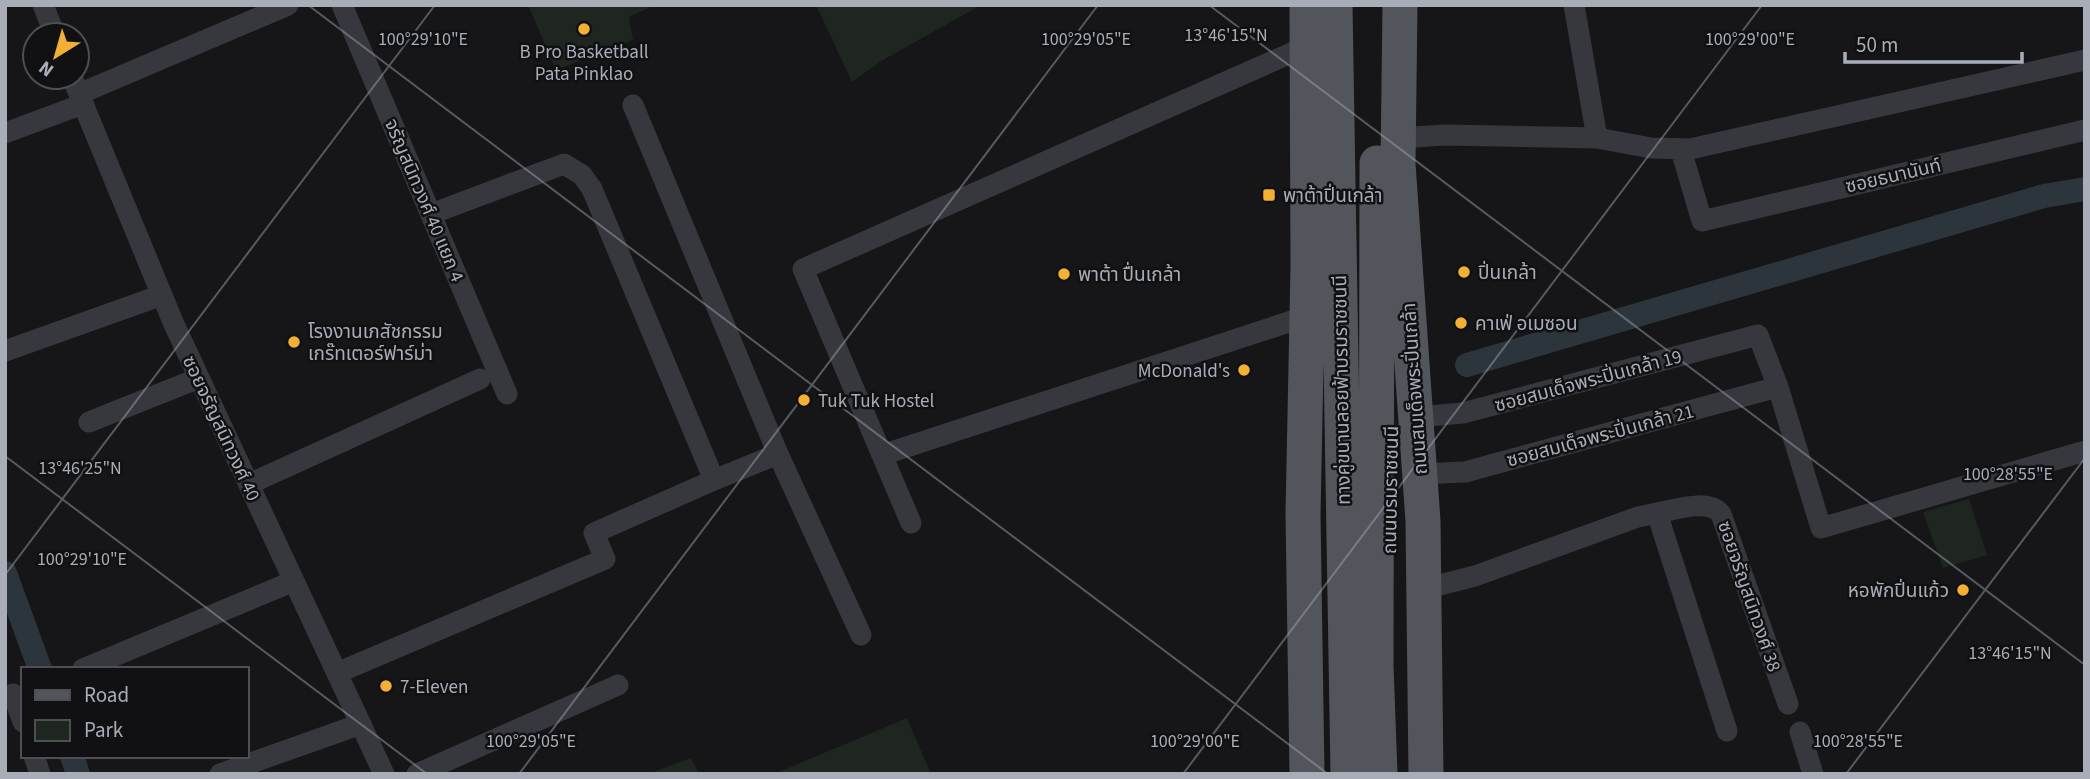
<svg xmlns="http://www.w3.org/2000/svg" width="2090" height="779" viewBox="0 0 2090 779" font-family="'Source Sans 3','Noto Sans Thai',sans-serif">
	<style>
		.green { fill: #1e261f }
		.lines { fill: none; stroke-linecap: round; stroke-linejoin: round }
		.canal { stroke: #2c353c; stroke-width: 24 }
		.street { stroke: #37383d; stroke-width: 21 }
		.primary { stroke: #53555c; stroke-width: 35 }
		.ticks { fill: none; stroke: #a8adb8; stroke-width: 2; stroke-opacity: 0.45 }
		.poi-dot { fill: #f2b134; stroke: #111113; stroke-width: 2.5 }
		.labels { text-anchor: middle; stroke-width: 5; stroke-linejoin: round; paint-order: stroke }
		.poi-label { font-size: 19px; fill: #a8adb8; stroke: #111113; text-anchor: start }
		.street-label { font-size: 19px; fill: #a8adb8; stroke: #111113 }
		.ticks-label { font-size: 18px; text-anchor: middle; fill: #a8adb8; stroke: #111113; stroke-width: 5; stroke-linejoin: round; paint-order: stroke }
	</style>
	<rect width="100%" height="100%" fill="#161618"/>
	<path class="green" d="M 528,5 L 655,5 L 629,17 L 633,40 L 556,70 Z
		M 816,5 L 981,5 L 883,60 L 852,82 Z
		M 1969,499 L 1987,555 L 1943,568 L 1923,512 Z
		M 907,718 L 931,774 L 774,774 Z
		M 691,758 L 699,774 L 648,774 Z"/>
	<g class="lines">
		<path class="canal" d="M 1467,365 L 2044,196 L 2085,189
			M 5,573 L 40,669
			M 72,756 L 78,774"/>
		<path class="street" d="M 43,5 L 55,35
			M 342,5 L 507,394
			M 1574,5 L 1597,138
			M 72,77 L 173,322 L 384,774
			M 79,94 L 288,5
			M 633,105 L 778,454
			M 5,133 L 83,104
			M 1399,138 L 1445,135 L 1597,138 L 1651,148 L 1690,149 L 2085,60
			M 1681,150 L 1702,221 L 2085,130
			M 431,214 L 564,164 L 582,175 L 592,189 L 714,480
			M 1307,316 L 882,455 L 803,269 L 1307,46
			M 5,351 L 162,295
			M 1417,417 L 1463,413 L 1758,335 L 1778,387 L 1821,528 L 2085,451
			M 89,422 L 199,378
			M 882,455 L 911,523
			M 1420,474 L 1465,472 L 1778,387
			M 249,484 L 480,379
			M 1657,513 C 1675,510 1708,498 1721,514 L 1788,704
			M 1424,589 L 1475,576 L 1638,517 L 1657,513 L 1727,731
			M 83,669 L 294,581
			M 337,673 L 605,559 L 594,533 L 714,480 L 778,454 L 861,635
			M 13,694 L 23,722
			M 1800,732 L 1813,774
			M 34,756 L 40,774
			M 220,774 L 361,724
			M 417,774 L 618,685"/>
		<path class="primary" d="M 1335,5 L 1348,774
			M 1400,5 L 1398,164 L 1423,521 L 1426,774
			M 1377,163 L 1376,665 L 1380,774
			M 1307,774 L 1303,514 L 1308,267 L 1307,5"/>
	</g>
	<path class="ticks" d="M 308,5 L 1328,774M 1209,5 L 2085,665M 5,456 L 427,774M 5,575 L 435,5M 519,774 L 1098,5M 1183,774 L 1762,5M 1846,774 L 2085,458"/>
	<g class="poi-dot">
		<circle cx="584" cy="29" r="7"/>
		<rect x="1262" y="188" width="14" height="14" rx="3.5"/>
		<circle cx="1464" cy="272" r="7"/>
		<circle cx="1064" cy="274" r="7"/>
		<circle cx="1461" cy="323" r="7"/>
		<circle cx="294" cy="342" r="7"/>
		<circle cx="1244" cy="370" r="7"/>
		<circle cx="804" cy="400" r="7"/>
		<circle cx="1963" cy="590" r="7"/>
		<circle cx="386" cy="686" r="7"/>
	</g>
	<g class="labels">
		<g class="poi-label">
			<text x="584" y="58" text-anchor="middle">B Pro Basketball<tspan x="584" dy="22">Pata Pinklao</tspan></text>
			<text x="1283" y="202">พาต้าปิ่นเกล้า</text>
			<text x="1478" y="279">ปิ่นเกล้า</text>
			<text x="1078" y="281">พาต้า ปื่นเกล้า</text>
			<text x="1475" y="330">คาเฟ่ อเมซอน</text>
			<text x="308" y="338">โรงงานเภสัชกรรม<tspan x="308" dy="22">เกร๊ทเตอร์ฟาร์ม่า</tspan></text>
			<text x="1230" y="377" text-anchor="end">McDonald's</text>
			<text x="818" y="407">Tuk Tuk Hostel</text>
			<text x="1949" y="597" text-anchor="end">หอพักปิ่นแก้ว</text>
			<text x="400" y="693">7-Eleven</text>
		</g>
		<g class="street-label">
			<text transform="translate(1893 175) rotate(-13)" y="7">ซอยธนานันท์</text>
			<text transform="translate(425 200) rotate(67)" y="7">จรัญสนิทวงศ์ 40 แยก 4</text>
			<text transform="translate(1588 380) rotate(-15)" y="7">ซอยสมเด็จพระปิ่นเกล้า 19</text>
			<text transform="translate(1414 389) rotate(-94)" y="7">ถนนสมเด็จพระปิ่นเกล้า</text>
			<text transform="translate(1341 390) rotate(-91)" y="7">ทางคู่ขนานลอยฟ้าบรมราชชนนี</text>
			<text transform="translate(222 428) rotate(65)" y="7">ซอยจรัญสนิทวงศ์ 40</text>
			<text transform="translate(1600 435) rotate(-15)" y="7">ซอยสมเด็จพระปิ่นเกล้า 21</text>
			<text transform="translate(1390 490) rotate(-89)" y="7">ถนนบรมราชชนนี</text>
			<text transform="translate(1750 596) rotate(71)" y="7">ซอยจรัญสนิทวงศ์ 38</text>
		</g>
	</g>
	<g class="ticks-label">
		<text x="1226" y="41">13°46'15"N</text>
		<text x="423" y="45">100°29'10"E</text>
		<text x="1086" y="45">100°29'05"E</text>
		<text x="1750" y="45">100°29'00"E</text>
		<text x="80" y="474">13°46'25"N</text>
		<text x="2008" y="480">100°28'55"E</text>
		<text x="82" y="565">100°29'10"E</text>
		<text x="2010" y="659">13°46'15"N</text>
		<text x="531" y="747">100°29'05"E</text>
		<text x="1195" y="747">100°29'00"E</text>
		<text x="1858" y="747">100°28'55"E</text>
	</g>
	<rect width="2090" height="779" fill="none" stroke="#a8adb8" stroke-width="14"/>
	<rect x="21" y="667" width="228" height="91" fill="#111113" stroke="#4d4f55" stroke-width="2"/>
	<rect x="35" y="690" width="35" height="10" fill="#53555c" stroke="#4d4f55" stroke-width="2"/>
	<text x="84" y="702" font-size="21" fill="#a8adb8">Road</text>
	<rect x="35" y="720" width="35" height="21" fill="#1e261f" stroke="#4d4f55" stroke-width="2"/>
	<text x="84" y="737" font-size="21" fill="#a8adb8">Park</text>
	<g transform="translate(56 56) rotate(217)"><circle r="33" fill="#111113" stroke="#4d4f55" stroke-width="2"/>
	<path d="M0-5L12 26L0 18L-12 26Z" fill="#f2b134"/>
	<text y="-10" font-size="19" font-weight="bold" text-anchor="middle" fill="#a8adb8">N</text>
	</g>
	<path d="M1845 52v10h177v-10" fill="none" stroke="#a8adb8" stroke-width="3.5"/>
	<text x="1856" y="52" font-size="21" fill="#a8adb8" stroke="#111113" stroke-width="5" paint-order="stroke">50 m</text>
</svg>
